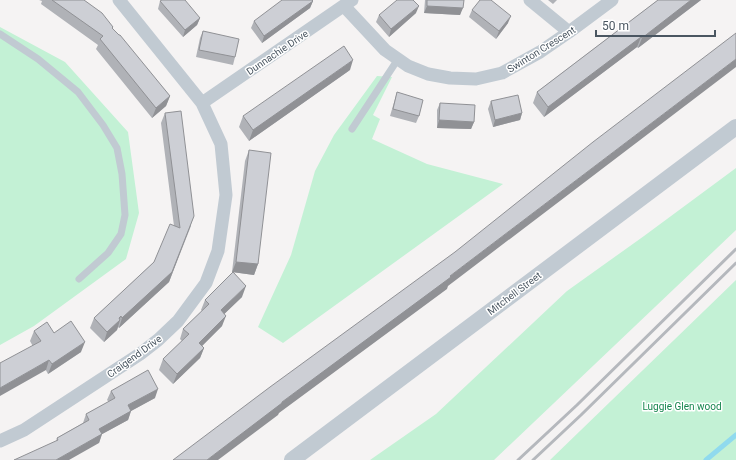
<svg xmlns="http://www.w3.org/2000/svg" width="736" height="460" viewBox="0 0 736 460" font-family="Roboto,sans-serif">
	<style>
		.green { fill: #c3f1d5 }
		.lines { fill: none; stroke-linecap: round; stroke-linejoin: round }
		.stream { stroke: #90daee; stroke-width: 5 }
		.service { stroke: #c1cad2; stroke-width: 7 }
		.minor { stroke: #c1cad2; stroke-width: 13 }
		.tertiary { stroke: #c1cad2; stroke-width: 16 }
		.rail { stroke: #b5b8bd; stroke-width: 3 }
		.wall { fill: #b0b2b7 }
		.shaded-wall { fill: #909195 }
		.building { fill: #cdcfd5; stroke: #909195 }
		.labels { text-anchor: middle; stroke-width: 3; stroke-linejoin: round; paint-order: stroke }
		.street-label { font-size: 10px; fill: #4a5661; stroke: #fff }
		.park-label { font-size: 10px; fill: #17864f; stroke: #fff }
	</style>
	<rect width="100%" height="100%" fill="#f5f3f3"/>
	<path class="green" d="M 0,27 L 65,62 L 128,132 L 139,213 L 126,259 L 34,326 L 0,345 Z
		M 377,76 L 392,77 L 373,115 L 380,119 L 372,139 L 427,164 L 503,184 L 283,343 L 258,327 L 291,255 L 315,171 L 334,135 Z
		M 736,168 L 736,230 L 494,460 L 370,460 L 436,414 L 567,291 L 644,236 Z
		M 736,280 L 736,460 L 550,460 Z"/>
	<g class="lines">
		<path class="stream" d="M 706,460 L 736,435"/>
		<path class="service" d="M 0,34 L 38,59 L 78,92 L 103,125 L 117,148 L 122,174 L 125,215 L 121,234 L 108,253 L 79,279
			M 352,129 L 398,59"/>
		<path class="minor" d="M 530,0 L 569,32
			M 344,6 L 385,50 L 408,66 L 428,74 L 450,78 L 476,79 L 502,73 L 540,52 L 569,32 L 612,0
			M 202,103 L 352,0
			M 0,441 L 24,430 L 140,354 L 158,340 L 178,321 L 206,283 L 218,251 L 226,195 L 221,144 L 202,103 L 119,0"/>
		<path class="tertiary" d="M 292,460 L 736,127"/>
		<path class="rail" d="M 518,460 L 577,405 L 736,249
			M 533,460 L 581,415 L 736,263"/>
	</g>
	<path class="wall" d="M 39,0 L 84,0 L 113,27 L 112,29 L 170,96 L 166,106 L 152,118 L 96,49 L 98,45 L 41,4 L 42,1 Z
		M 425,0 L 464,0 L 460,15 L 424,13 Z
		M 548,0 L 557,0 L 553,4 Z
		M 658,0 L 701,0 L 638,48 L 637,47 L 544,117 L 533,103 L 537,92 Z
		M 160,1 L 200,18 L 197,25 L 183,37 L 158,9 Z
		M 313,1 L 310,8 L 262,43 L 251,28 L 254,21 Z
		M 472,10 L 508,23 L 496,39 L 469,17 Z
		M 416,13 L 389,37 L 376,22 L 379,15 Z
		M 203,31 L 235,57 L 233,65 L 196,57 L 200,38 Z
		M 350,70 L 249,141 L 239,127 L 243,116 Z
		M 397,92 L 419,116 L 416,123 L 390,116 Z
		M 491,101 L 522,113 L 520,120 L 493,127 L 488,109 Z
		M 440,103 L 474,122 L 471,129 L 437,128 L 437,110 Z
		M 165,113 L 191,226 L 169,282 L 119,328 L 118,327 L 117,330 L 104,342 L 90,328 L 94,318 L 154,262 L 174,226 L 161,123 Z
		M 249,150 L 258,264 L 254,275 L 232,272 L 245,161 Z
		M 242,297 L 224,314 L 222,326 L 202,346 L 204,348 L 200,358 L 173,384 L 159,370 L 163,359 L 182,341 L 180,339 L 183,329 L 202,311 L 201,310 L 205,300 Z
		M 34,331 L 54,333 L 81,352 L 48,374 L 30,341 Z
		M 111,391 L 155,398 L 131,411 L 128,420 L 102,434 L 99,443 L 56,441 L 57,438 L 83,423 L 86,414 L 109,402 L 107,400 Z"/>
	<path class="shaded-wall" d="M 691,0 L 701,0 L 638,48 L 642,38 Z
		M 313,1 L 310,8 L 262,43 L 264,36 Z
		M 419,6 L 416,13 L 389,37 L 391,29 Z
		M 427,6 L 463,8 L 460,15 L 424,13 Z
		M 511,16 L 508,23 L 496,39 L 499,31 Z
		M 200,18 L 197,25 L 183,37 L 185,30 Z
		M 641,37 L 637,47 L 544,117 L 548,107 Z
		M 736,59 L 736,67 L 448,286 L 447,289 L 279,413 L 278,415 L 218,460 L 207,460 L 282,402 L 450,276 Z
		M 353,60 L 350,70 L 249,141 L 253,130 Z
		M 170,96 L 166,106 L 152,118 L 156,108 Z
		M 522,113 L 520,120 L 493,127 L 495,120 Z
		M 439,120 L 474,122 L 471,129 L 437,128 Z
		M 194,216 L 169,282 L 119,328 L 122,318 Z
		M 236,262 L 258,264 L 254,275 L 232,272 Z
		M 246,286 L 242,297 L 217,321 L 221,310 Z
		M 121,316 L 119,321 L 120,320 L 117,330 L 104,342 L 107,332 Z
		M 226,316 L 222,326 L 195,353 L 199,343 Z
		M 85,342 L 81,352 L 48,374 L 52,364 Z
		M 204,348 L 200,358 L 173,384 L 177,374 Z
		M 49,360 L 46,370 L 0,396 L 0,388 Z
		M 158,389 L 155,398 L 131,411 L 128,420 L 95,438 L 99,429 L 128,405 Z
		M 102,434 L 99,443 L 69,460 L 56,460 Z"/>
	<path class="building" d="M 52,0 L 84,0 L 102,13 L 113,27 L 112,28 L 119,35 L 120,35 L 170,96 L 156,108 L 100,39 L 103,36 Z
		M 162,0 L 185,0 L 200,18 L 185,30 L 160,1 Z
		M 282,0 L 312,0 L 313,1 L 264,36 L 254,21 Z
		M 397,0 L 413,0 L 419,6 L 391,29 L 379,15 Z
		M 427,0 L 464,0 L 463,8 L 427,6 Z
		M 480,0 L 491,0 L 511,16 L 499,31 L 472,10 Z
		M 658,0 L 691,0 L 642,38 L 641,37 L 548,107 L 537,92 Z
		M 203,31 L 239,39 L 235,57 L 199,50 Z
		M 736,33 L 736,59 L 450,276 L 451,277 L 282,402 L 282,403 L 207,460 L 173,460 L 270,387 L 455,252 L 593,142 Z
		M 344,46 L 353,60 L 253,130 L 243,116 Z
		M 397,92 L 423,100 L 419,116 L 393,109 Z
		M 518,95 L 522,113 L 495,120 L 491,101 Z
		M 440,103 L 475,105 L 474,122 L 439,120 Z
		M 181,111 L 194,216 L 172,272 L 122,318 L 121,316 L 119,318 L 120,320 L 107,332 L 94,318 L 154,262 L 170,224 L 180,228 L 165,113 Z
		M 249,150 L 271,153 L 258,264 L 236,262 Z
		M 233,272 L 246,286 L 221,310 L 226,316 L 199,343 L 204,348 L 177,374 L 163,359 L 189,334 L 183,329 L 209,304 L 205,300 Z
		M 71,321 L 85,342 L 52,364 L 49,360 L 0,388 L 0,363 L 41,341 L 34,331 L 47,322 L 54,333 Z
		M 148,370 L 158,389 L 128,405 L 131,411 L 99,429 L 102,434 L 56,460 L 14,460 L 58,440 L 57,438 L 89,420 L 86,414 L 115,398 L 111,391 Z"/>
	<g class="labels">
		<g class="street-label">
			<text transform="translate(541 49) rotate(-32)" y="4">Swinton Crescent</text>
			<text transform="translate(277 52) rotate(-34)" y="4">Dunnachie Drive</text>
			<text transform="translate(514 293) rotate(-37)" y="4">Mitchell Street</text>
			<text transform="translate(134 356) rotate(-36)" y="4">Craigend Drive</text>
		</g>
		<g class="park-label">
			<text x="682" y="410">Luggie Glen wood</text>
		</g>
	</g>
	<path d="M596 30v6h119v-6" fill="none" stroke="#4a5661" stroke-width="2"/>
	<text x="602" y="30" font-size="12" fill="#4a5661" stroke="#ffffff" stroke-width="3" paint-order="stroke">50 m</text>
</svg>
